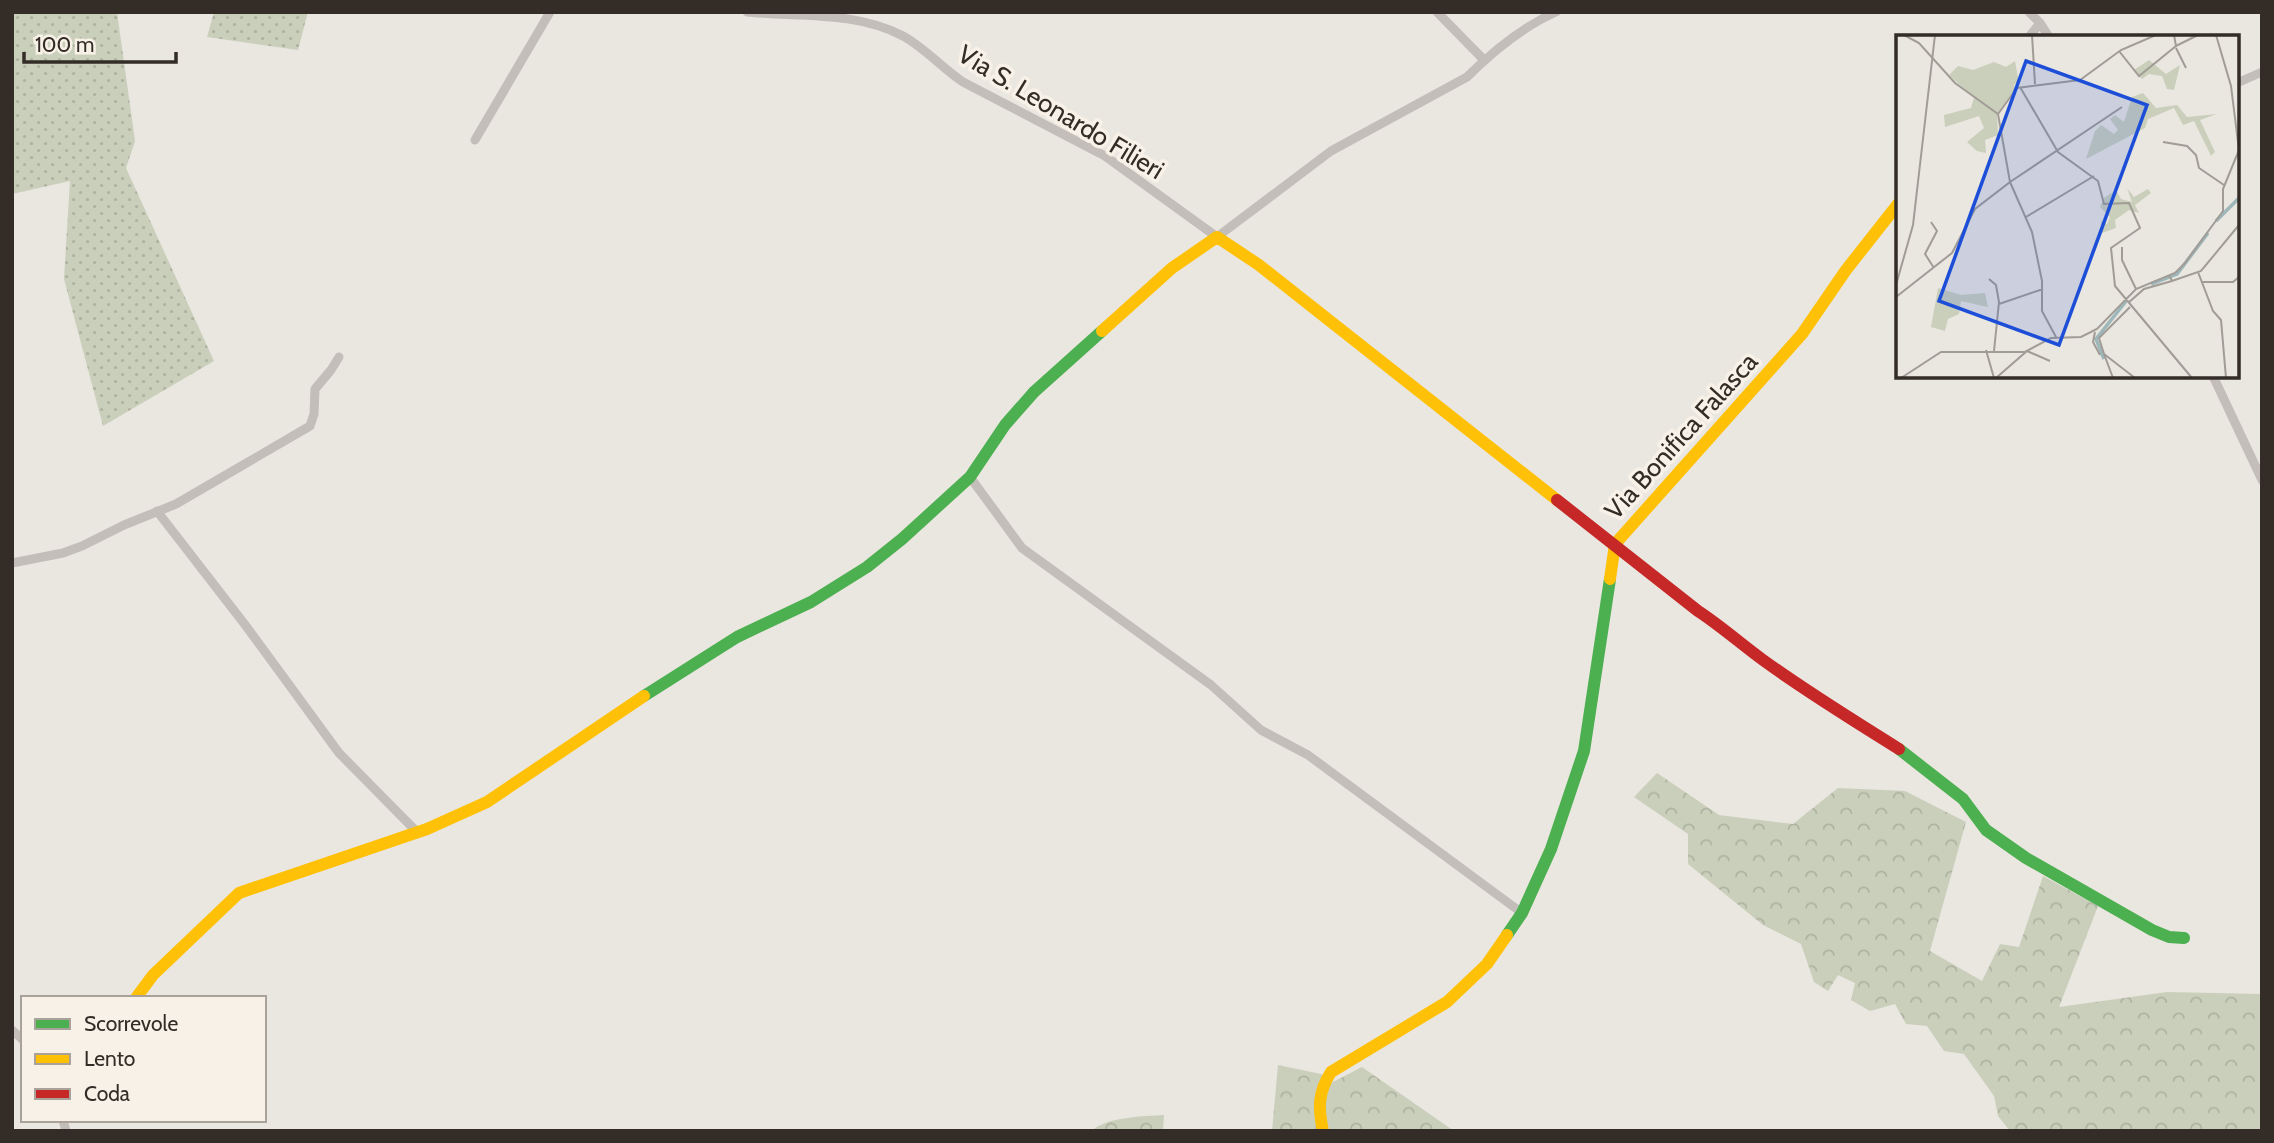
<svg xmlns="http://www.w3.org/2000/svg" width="2274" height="1143" viewBox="0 0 2274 1143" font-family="Cabin,sans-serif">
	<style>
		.grass { fill: url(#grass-dots) }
		.forest { fill: url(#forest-crowns) }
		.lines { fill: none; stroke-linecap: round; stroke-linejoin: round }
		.street { stroke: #c3beb9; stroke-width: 9 }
		.fast { stroke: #4caf50; stroke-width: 12 }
		.slow { stroke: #ffc107; stroke-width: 12 }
		.jam { stroke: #c62828; stroke-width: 12 }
		.labels { text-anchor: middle; stroke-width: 7; stroke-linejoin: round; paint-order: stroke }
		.street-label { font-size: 26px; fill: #332c27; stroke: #f7f1e7 }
		.inset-river { fill: none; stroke: #9db7ba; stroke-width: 3.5 }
		.inset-road { fill: none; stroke: #a19c96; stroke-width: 2 }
		.view { fill: #1d4ed8; fill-opacity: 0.15; stroke: #1d4ed8; stroke-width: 3.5 }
		.inset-edge { fill: none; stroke: #332c27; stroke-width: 3.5 }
	</style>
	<defs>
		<pattern id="grass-dots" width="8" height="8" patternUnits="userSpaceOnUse" patternTransform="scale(1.75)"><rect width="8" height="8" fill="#cacfbb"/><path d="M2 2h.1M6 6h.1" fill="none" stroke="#aeb2a1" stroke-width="1.8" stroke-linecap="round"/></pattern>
		<pattern id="forest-crowns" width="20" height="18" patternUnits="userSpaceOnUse" patternTransform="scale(1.75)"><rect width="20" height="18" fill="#cacfbb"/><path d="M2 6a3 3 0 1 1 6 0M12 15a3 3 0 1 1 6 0" fill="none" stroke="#aeb2a1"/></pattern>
	</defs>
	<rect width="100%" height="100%" fill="#eae6e0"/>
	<path class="grass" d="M 12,12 L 117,12 L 135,141 L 126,168 L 214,361 L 103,426 L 64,279 L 70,181 L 12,194 Z
		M 214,12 L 308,12 L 298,50 L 207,37 Z"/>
	<path class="forest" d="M 1657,773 L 1719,815 L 1793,824 L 1838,788 L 1905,791 L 1966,822 L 1930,951 L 1982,981 L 2000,944 L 2019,947 L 2043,876 L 2098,906 L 2059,1007 L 2167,992 L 2262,994 L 2262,1131 L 2010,1131 L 1998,1116 L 1994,1096 L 1964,1054 L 1944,1051 L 1927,1026 L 1906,1024 L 1895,1004 L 1870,1011 L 1851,1000 L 1855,983 L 1838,975 L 1828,991 L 1814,982 L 1801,944 L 1763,925 L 1688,864 L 1688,834 L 1634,797 Z
		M 1278,1065 L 1321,1074 L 1331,1083 L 1362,1067 L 1454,1131 L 1272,1131 Z
		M 1164,1115 L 1163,1131 L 1092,1131 C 1105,1117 1145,1116 1164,1115 Z"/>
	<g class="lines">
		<path class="street" d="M 747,12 C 798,17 856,11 903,36 C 925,48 942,68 963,82 L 1105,156 L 1217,237 L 1331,151 L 1467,77 C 1493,51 1522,27 1556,12
			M 1437,12 L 1484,60
			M 2029,12 L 2040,23 L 2049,37
			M 2029,37 L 2040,23
			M 2237,83 L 2262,72
			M 475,140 L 550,12
			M 2213,376 L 2262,480
			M 970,477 L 1022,548 L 1211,685 L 1261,730 L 1308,755 L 1522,913
			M 157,511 L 246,626 L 339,753 L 417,832
			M 12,563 L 63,553 L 82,546 L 124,525 L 176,504 L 310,426 L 314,414 L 315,389 L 331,370 L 339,357
			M 12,1030 L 23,1040
			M 63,1120 L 66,1131"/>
		<path class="fast" d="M 644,696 L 737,637 L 811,602 L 867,567 L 902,539 L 970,477 L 1005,425 L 1034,392 L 1102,331
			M 1899,749 L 1963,799 L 1986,830 L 2026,858 L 2152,930 L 2169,937 L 2184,938
			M 1507,935 L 1522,913 L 1551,849 L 1584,751 L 1610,579"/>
		<path class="slow" d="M 1102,331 L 1172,268 L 1217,237 L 1259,265 L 1557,500
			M 1610,579 L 1615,544 L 1802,334 L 1846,270 L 1898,204
			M 136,998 L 153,975 L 239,893 L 427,829 L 487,802 L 644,696
			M 1323,1131 C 1318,1108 1318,1092 1331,1072 L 1447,1002 L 1487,964 L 1507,935"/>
		<path class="jam" d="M 1557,500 L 1698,611 C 1721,626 1741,644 1763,660 C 1807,692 1853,720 1899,749"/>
	</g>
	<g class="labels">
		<g class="street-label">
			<text transform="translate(1061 112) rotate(31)" y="9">Via S. Leonardo Filieri</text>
			<text transform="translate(1681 436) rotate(-48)" y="9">Via Bonifica Falasca</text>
		</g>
	</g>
	<g transform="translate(1896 35)">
		<rect width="343" height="343" fill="#eae6e0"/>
		<path d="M 253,25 L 270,39 L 284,30 L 278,55 L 271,54 L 266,41 L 253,39 L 246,44 L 238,35 ZM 119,26 L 123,48 L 118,49 L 119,54 L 101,79 L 102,100 L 89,105 L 90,118 L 81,116 L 71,107 L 88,93 L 83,81 L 49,92 L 48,80 L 75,73 L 78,63 L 53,40 L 62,31 L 77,35 L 98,27 L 110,32 ZM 42,253 L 65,260 L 89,258 L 92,272 L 65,266 L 63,279 L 52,284 L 49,296 L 35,292 Z" fill="#cacfbb"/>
		<path d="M 247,58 L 260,73 L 281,70 L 291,82 L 321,79 L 304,85 L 319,117 L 315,121 L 298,86 L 287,90 L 278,73 L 252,84 L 249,93 L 190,124 L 199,96 L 205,90 L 218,99 L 222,95 L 214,84 L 219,80 L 228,87 L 236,62 ZM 231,153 L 238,162 L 252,154 L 255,158 L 239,170 L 243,178 L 233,175 L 219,185 L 220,193 L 206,198 L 205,186 L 211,189 L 214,182 L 204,172 L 208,163 L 220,155 L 225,164 L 236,167 Z" fill="#cacfbb"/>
		<path class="inset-river" d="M 320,186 L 343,163M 255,249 L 281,239 L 312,198M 208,324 L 200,304 L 231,265"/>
		<path class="inset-road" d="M 136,0 L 139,49M 278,0 L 280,11 L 302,0M 320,0 L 335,51 L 343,115M 280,13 L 290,33M 223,16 L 243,41 L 280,11M 124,52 L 162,117 L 202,146 L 208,169 L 233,168 L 244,193 L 215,213 L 219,251 L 296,343M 102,79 L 121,53 L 184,45 L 225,15 L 260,0M 267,107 L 291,111 L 300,120 L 303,133 L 328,150M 130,182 L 198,141M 35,187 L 41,196 L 29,219 L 38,233M 226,212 L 226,225 L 240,254M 302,237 L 317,276 L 325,285 L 330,343M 273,240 L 276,246 L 305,236 L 343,190M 93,244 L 100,250 L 103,267 L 98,316M 306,247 L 337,247 L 343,242M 0,250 L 17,190 L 39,0M 0,262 L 56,218 L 79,174 L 114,147 L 102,79 L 59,48 L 23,8 L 8,0M 232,268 L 248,254 L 276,246M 103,269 L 147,254M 234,272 L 203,303 L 208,319 L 239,343M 199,297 L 197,307 L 204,320M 160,302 L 146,276 L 146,246 L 136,197 L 114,147 L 226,72M 90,315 L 98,343M 208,319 L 217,343M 5,343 L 45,317 L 129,317 L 155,303 L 185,302 L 201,294 L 240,254 L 279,238 L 289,228 L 327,176 L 327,154 L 343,115M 100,343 L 131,316 L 154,326"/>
		<path class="view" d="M 130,26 L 251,70 L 163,310 L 43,266 Z"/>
		<rect width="343" height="343" class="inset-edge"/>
	</g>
	<rect width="2274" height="1143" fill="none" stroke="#332c27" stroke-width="28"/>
	<rect x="21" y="996" width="245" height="126" fill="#f7f1e7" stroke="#a9a29a" stroke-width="2"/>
	<rect x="35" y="1019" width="35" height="10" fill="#4caf50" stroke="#a9a29a" stroke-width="2"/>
	<text x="84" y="1031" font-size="21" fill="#332c27">Scorrevole</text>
	<rect x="35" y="1054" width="35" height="10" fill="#ffc107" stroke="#a9a29a" stroke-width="2"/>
	<text x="84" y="1066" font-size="21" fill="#332c27">Lento</text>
	<rect x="35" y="1089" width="35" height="10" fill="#c62828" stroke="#a9a29a" stroke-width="2"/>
	<text x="84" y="1101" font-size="21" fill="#332c27">Coda</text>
	<path d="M24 52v10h152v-10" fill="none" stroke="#332c27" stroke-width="3.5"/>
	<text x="35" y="52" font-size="21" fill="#332c27" stroke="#f7f1e7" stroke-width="5" paint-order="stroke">100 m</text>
</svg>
